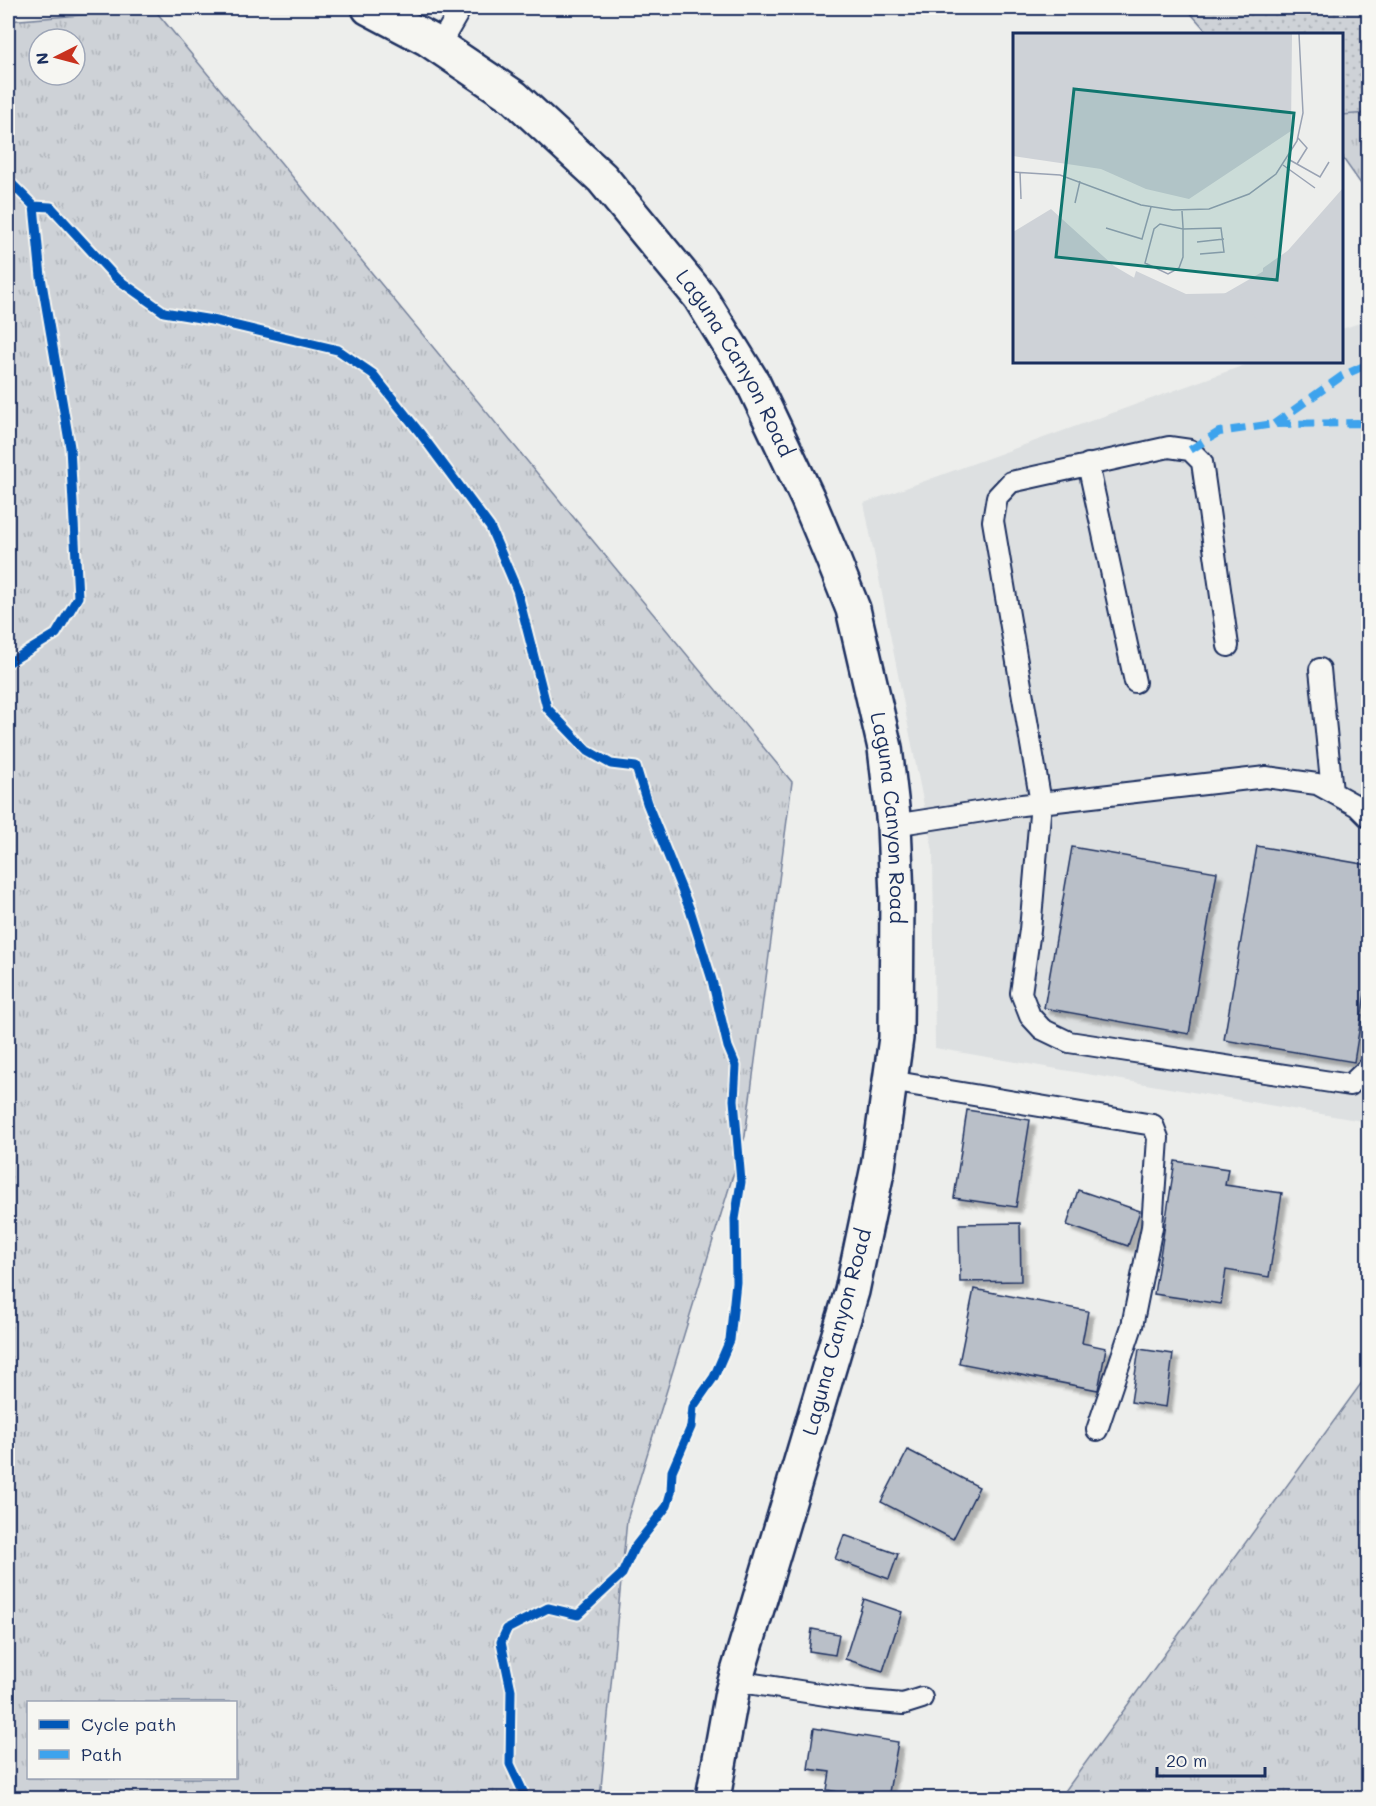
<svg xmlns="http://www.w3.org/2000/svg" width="1376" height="1806" viewBox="0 0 1376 1806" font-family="Mali,sans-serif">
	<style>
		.built { fill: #dde0e1 }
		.grass { fill: url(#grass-tufts); stroke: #74809a; stroke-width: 1.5; fill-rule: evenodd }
		.park { fill: url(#park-dots); stroke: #74809a; stroke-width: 1.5 }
		.building { fill: #b9bfc8; stroke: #1b2f5e; stroke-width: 1.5; filter: url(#shadow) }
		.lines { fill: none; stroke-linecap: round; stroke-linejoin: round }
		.lane-casing { stroke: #1b2f5e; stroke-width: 24 }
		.primary-casing { stroke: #1b2f5e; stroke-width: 38 }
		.lane { stroke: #f6f6f2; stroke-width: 20 }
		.primary { stroke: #f6f6f2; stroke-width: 33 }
		.quiet { stroke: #3da3ed; stroke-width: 8; stroke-dasharray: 15 8; stroke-linecap: butt }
		.cycleway-casing { stroke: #f6f6f2; stroke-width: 13 }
		.cycleway { stroke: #0057b8; stroke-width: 9 }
		.labels { text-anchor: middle; stroke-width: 5; stroke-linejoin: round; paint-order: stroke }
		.street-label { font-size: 21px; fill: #1b2f5e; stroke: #f6f6f2 }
		.inset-road { fill: none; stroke: #99a2b3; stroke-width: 1.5 }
		.view { fill: #0f766e; fill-opacity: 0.15; stroke: #0f766e; stroke-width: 3 }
		.inset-edge { fill: none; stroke: #1b2f5e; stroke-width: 3 }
	</style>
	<defs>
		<pattern id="grass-tufts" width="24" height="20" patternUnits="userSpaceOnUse" patternTransform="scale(1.5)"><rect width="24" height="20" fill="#ced2d7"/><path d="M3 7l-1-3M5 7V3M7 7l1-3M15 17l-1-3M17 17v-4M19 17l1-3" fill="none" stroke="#b0b5bb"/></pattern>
		<pattern id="park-dots" width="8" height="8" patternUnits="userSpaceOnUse" patternTransform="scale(1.5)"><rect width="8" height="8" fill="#ced2d7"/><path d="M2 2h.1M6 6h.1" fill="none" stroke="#b0b5bb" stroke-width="1.8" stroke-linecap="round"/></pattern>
		<filter id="shadow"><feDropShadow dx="5.5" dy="5.5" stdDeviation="1.5" flood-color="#0004"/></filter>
	</defs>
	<rect width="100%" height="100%" fill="#edeeec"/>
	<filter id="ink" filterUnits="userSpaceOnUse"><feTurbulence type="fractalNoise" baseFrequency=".0167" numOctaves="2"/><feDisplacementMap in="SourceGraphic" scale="12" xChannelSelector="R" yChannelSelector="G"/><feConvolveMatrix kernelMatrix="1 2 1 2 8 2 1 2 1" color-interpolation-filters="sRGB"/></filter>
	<g filter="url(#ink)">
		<path class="built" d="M 1368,320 L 1368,1122 L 935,1048 L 933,851 L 864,503 L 1253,362 L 1342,362 L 1342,329 Z"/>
		<path class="grass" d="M 1368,8 L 1368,194 L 1342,157 L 1342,34 Z
			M 154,9 L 792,782 L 745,1136 L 627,1520 L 600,1798 L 8,1798 L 8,21 ZM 39,39 L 75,39 L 75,75 L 39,75 ZM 28,1702 L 236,1702 L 236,1778 L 28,1778 Z
			M 1368,1374 L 1368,1798 L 1060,1798 Z"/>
		<path class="park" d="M 1186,8 L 1368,8 L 1368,113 L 1342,115 L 1342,34 L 1209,34 Z"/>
		<path class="building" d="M 1257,846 L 1368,865 L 1368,975 L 1354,1062 L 1224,1040 Z
			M 1072,847 L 1217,872 L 1189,1034 L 1044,1008 Z
			M 967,1110 L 1030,1120 L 1016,1207 L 954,1198 Z
			M 1175,1161 L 1228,1169 L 1225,1185 L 1282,1193 L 1269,1277 L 1226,1270 L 1221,1304 L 1154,1294 Z
			M 1078,1190 L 1140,1211 L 1128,1246 L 1067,1225 Z
			M 1020,1223 L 1021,1281 L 960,1282 L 959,1224 Z
			M 974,1289 L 1088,1311 L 1082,1343 L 1106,1348 L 1098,1390 L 959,1363 Z
			M 1139,1349 L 1173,1354 L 1166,1407 L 1131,1402 Z
			M 908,1450 L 979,1487 L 953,1539 L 881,1502 Z
			M 844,1535 L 898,1554 L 889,1579 L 835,1559 Z
			M 864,1599 L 902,1612 L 883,1671 L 845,1659 Z
			M 812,1629 L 839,1634 L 835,1655 L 809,1651 Z
			M 814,1728 L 898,1742 L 888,1798 L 876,1798 L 827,1790 L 830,1772 L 808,1769 Z"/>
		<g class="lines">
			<g class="lane-casing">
				<path id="lane" d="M 439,46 L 461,8
					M 1088,464 L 1135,682
					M 1228,646 L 1202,462 L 1190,450 L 1169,447 L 1011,482 L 997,497 L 993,521 L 1041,803 L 1030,930 L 1021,993 L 1030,1016 L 1042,1029 L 1069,1042 L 1350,1085 L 1368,1068
					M 1320,669 L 1332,792
					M 894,825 L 1022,805 L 1266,777 L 1317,784 L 1357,806 L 1368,817
					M 890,1081 L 1153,1125 L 1158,1138 L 1152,1227 L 1132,1326 L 1097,1430
					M 735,1681 L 858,1700 L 903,1704 L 922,1698"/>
			</g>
			<g class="primary-casing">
				<g id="primary">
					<path id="s1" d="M 369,8 L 428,39 L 514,97 L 602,178 L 700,297 L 753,383 L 807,497 L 833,559 L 853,609 L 885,748 L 894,825 L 897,897 L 896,1038 L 878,1167 L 852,1291 L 732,1692 L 713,1798"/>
				</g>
			</g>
			<use href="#lane" class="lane"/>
			<use href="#primary" class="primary"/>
			<path class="quiet" d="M 1274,424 L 1342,376 L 1368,364
				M 1190,450 L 1219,432 L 1274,424 L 1358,423 L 1368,427"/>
			<g class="cycleway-casing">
				<path id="cycleway" d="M 8,180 L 34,206 L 41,277 L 70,447 L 78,597 L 56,634 L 8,663
					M 34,206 L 51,207 L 116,278 L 164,312 L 212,320 L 338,350 L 373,374 L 420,433 L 490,527 L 517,590 L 547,708 L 588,751 L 611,764 L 636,767 L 647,803 L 690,910 L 712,980 L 728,1047 L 736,1066 L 734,1100 L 741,1182 L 735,1219 L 736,1282 L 730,1340 L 714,1377 L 693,1407 L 691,1427 L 672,1471 L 671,1492 L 667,1506 L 634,1548 L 622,1574 L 578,1615 L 548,1608 L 507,1629 L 501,1642 L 511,1690 L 510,1764 L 526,1798"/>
			</g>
			<use href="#cycleway" class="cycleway"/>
		</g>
	</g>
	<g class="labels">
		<g class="street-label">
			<text dy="7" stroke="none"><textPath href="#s1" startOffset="519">Laguna Canyon Road</textPath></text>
			<text dy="7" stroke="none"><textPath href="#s1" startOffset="1005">Laguna Canyon Road</textPath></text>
			<text transform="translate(837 1332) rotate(-75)" y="7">Laguna Canyon Road</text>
		</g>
	</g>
	<g transform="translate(1013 33)">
		<rect width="330" height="330" fill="#edeeec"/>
		<path d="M 0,1 L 279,1 L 278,98 L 176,166 L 133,156 L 88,136 L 0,123 ZM 330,155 L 330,329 L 0,329 L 0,199 L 38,176 L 101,233 L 161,268 L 197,269 L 263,231 Z" fill="#ced2d7"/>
		<path d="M 315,182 L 330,192 L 330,329 L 93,329 L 117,245 L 121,245 L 123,238 L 173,261 L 226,260 L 243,286 L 249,281 L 250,235 L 303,198 Z" fill="#ced2d7"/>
		<path class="inset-road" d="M 275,126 L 307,144 L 316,129M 284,131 L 294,115 L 285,105M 270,132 L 302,155M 0,139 L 47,142 L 128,172 L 160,177 L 196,176 L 236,161 L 263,141 L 284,108 L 290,80 L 286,1M 7,139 L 8,166M 62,170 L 67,148M 169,178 L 170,194 L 170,224 L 166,235 L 155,241 L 132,230 L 141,196 L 147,191 L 170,196 L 208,195 L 211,219 L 187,221M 93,195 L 129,206 L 138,174M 184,209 L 211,206"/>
		<path class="view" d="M 61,56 L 281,80 L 264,247 L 43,224 Z"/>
		<rect width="330" height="330" class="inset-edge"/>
	</g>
	<rect width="1376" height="1806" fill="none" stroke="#f6f6f2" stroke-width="30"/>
	<rect x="15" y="15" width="1346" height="1776" fill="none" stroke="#1b2f5e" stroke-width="2" filter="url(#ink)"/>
	<rect x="27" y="1701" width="210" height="78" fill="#f6f6f2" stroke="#9ea6b7" stroke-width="1.5"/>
	<rect x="39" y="1720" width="30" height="9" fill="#0057b8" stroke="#9ea6b7" stroke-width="1.5"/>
	<text x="81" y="1731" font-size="18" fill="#1b2f5e">Cycle path</text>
	<rect x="39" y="1750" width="30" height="9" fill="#3da3ed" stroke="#9ea6b7" stroke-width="1.5"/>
	<text x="81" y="1761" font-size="18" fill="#1b2f5e">Path</text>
	<g transform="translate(57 57) rotate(264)"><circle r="28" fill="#f6f6f2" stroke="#9ea6b7" stroke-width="1.5"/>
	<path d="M0-4.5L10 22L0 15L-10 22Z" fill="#c8321e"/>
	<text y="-9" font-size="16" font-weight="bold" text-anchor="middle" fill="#1b2f5e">N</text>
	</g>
	<path d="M1157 1767v9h108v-9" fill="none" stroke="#1b2f5e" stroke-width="3"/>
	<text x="1166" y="1767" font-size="18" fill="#1b2f5e" stroke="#f6f6f2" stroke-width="4.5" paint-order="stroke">20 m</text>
</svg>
